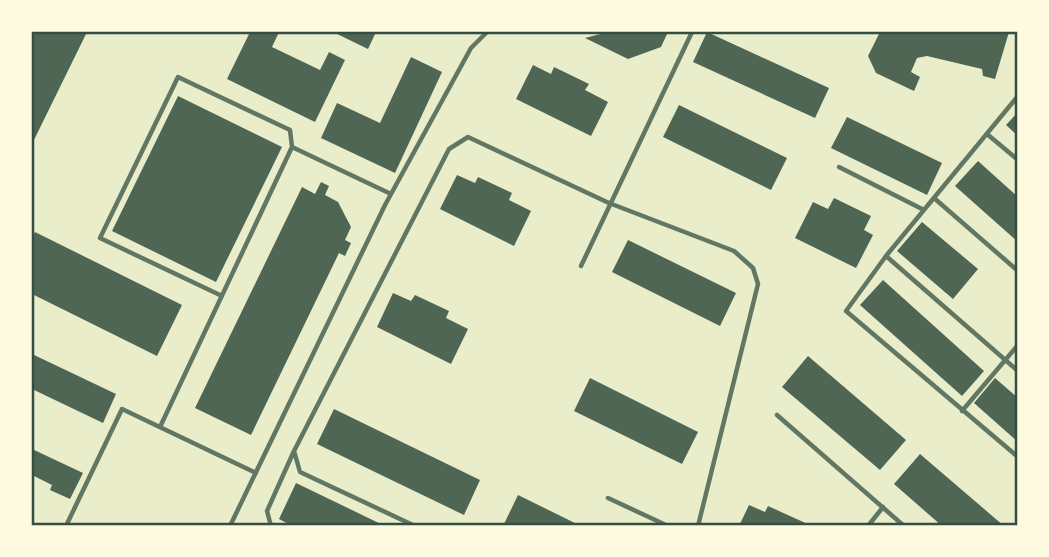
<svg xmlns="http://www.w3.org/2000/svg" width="1049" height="557" viewBox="0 0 1049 557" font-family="Roboto,sans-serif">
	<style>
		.building { fill: #4f6655 }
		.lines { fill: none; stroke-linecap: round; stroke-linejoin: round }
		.service { stroke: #617663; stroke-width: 4.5 }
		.neatline { fill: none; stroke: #344e41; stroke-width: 2.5 }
	</style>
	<rect width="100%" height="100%" fill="#e9edc9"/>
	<path class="building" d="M 32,32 L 87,32 L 32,144 Z
		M 250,32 L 279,32 L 272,47 L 320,70 L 329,52 L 345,60 L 315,122 L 227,79 Z
		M 333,32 L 376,32 L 368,49 Z
		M 608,32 L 668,32 L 661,47 L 628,59 L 585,38 Z
		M 707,32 L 829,88 L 815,118 L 693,62 Z
		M 880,32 L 1009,32 L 995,79 L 983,76 L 982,69 L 927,56 L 917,58 L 911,72 L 920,77 L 914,91 L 876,73 L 868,56 Z
		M 411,57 L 442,72 L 395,173 L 321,138 L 337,103 L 380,123 Z
		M 533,65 L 551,74 L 554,67 L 589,84 L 585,90 L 608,102 L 591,136 L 516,99 Z
		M 178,96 L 282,147 L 216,282 L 112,231 Z
		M 679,105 L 787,158 L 771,190 L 663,137 Z
		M 1018,112 L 1018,136 L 1006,125 Z
		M 847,117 L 942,163 L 927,195 L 831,148 Z
		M 978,161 L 1018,197 L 1018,242 L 955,186 Z
		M 457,175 L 475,183 L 478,177 L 512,193 L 509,200 L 531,211 L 514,246 L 440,209 Z
		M 321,182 L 329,186 L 325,195 L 338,202 L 351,227 L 345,240 L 351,243 L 345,256 L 339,253 L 251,435 L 195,408 L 302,187 L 315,194 Z
		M 834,198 L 871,216 L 864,230 L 873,235 L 856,268 L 795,238 L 813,202 L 828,209 Z
		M 922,222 L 978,269 L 953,299 L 897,251 Z
		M 35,232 L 182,305 L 157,356 L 32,294 L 32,239 Z
		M 628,240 L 736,293 L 720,326 L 612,272 Z
		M 883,280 L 984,371 L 962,396 L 860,305 Z
		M 393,293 L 411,301 L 415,295 L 449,311 L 446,318 L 468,329 L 451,364 L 377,327 Z
		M 32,354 L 116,394 L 103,423 L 32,389 Z
		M 808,356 L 906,440 L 880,470 L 782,387 Z
		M 590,378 L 698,432 L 682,464 L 574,411 Z
		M 995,378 L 1018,398 L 1018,442 L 974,403 Z
		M 334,409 L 480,480 L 464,515 L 317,444 Z
		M 32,449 L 83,473 L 70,499 L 50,490 L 52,485 L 32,475 Z
		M 920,454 L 1004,526 L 942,526 L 894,484 Z
		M 296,483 L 385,526 L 292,526 L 279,519 Z
		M 518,495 L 581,526 L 503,526 Z
		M 749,505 L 765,512 L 768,506 L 812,526 L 739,526 Z"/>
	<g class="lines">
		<path class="service" d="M 1018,96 L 886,256 L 1018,371
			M 987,134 L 1018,160
			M 292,147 L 391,194
			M 839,167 L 924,210
			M 934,198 L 1018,271
			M 886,256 L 846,311 L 1018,457
			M 581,266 L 692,32
			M 962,411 L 1018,345
			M 777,415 L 904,526
			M 160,427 L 292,147 L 290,130 L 178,77 L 100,238 L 222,296
			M 608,498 L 668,526
			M 66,526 L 122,409 L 256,473
			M 230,526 L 385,205 L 471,48 L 487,32
			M 271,526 L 267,511 L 294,451
			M 415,526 L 300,472 L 294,451 L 449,149 L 468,137 L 609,203 L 734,251 L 753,268 L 758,284 L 698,526
			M 868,526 L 883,507"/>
	</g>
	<rect width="1049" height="557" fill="none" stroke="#fefae0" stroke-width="66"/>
	<rect x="33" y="33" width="983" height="491" class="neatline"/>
</svg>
